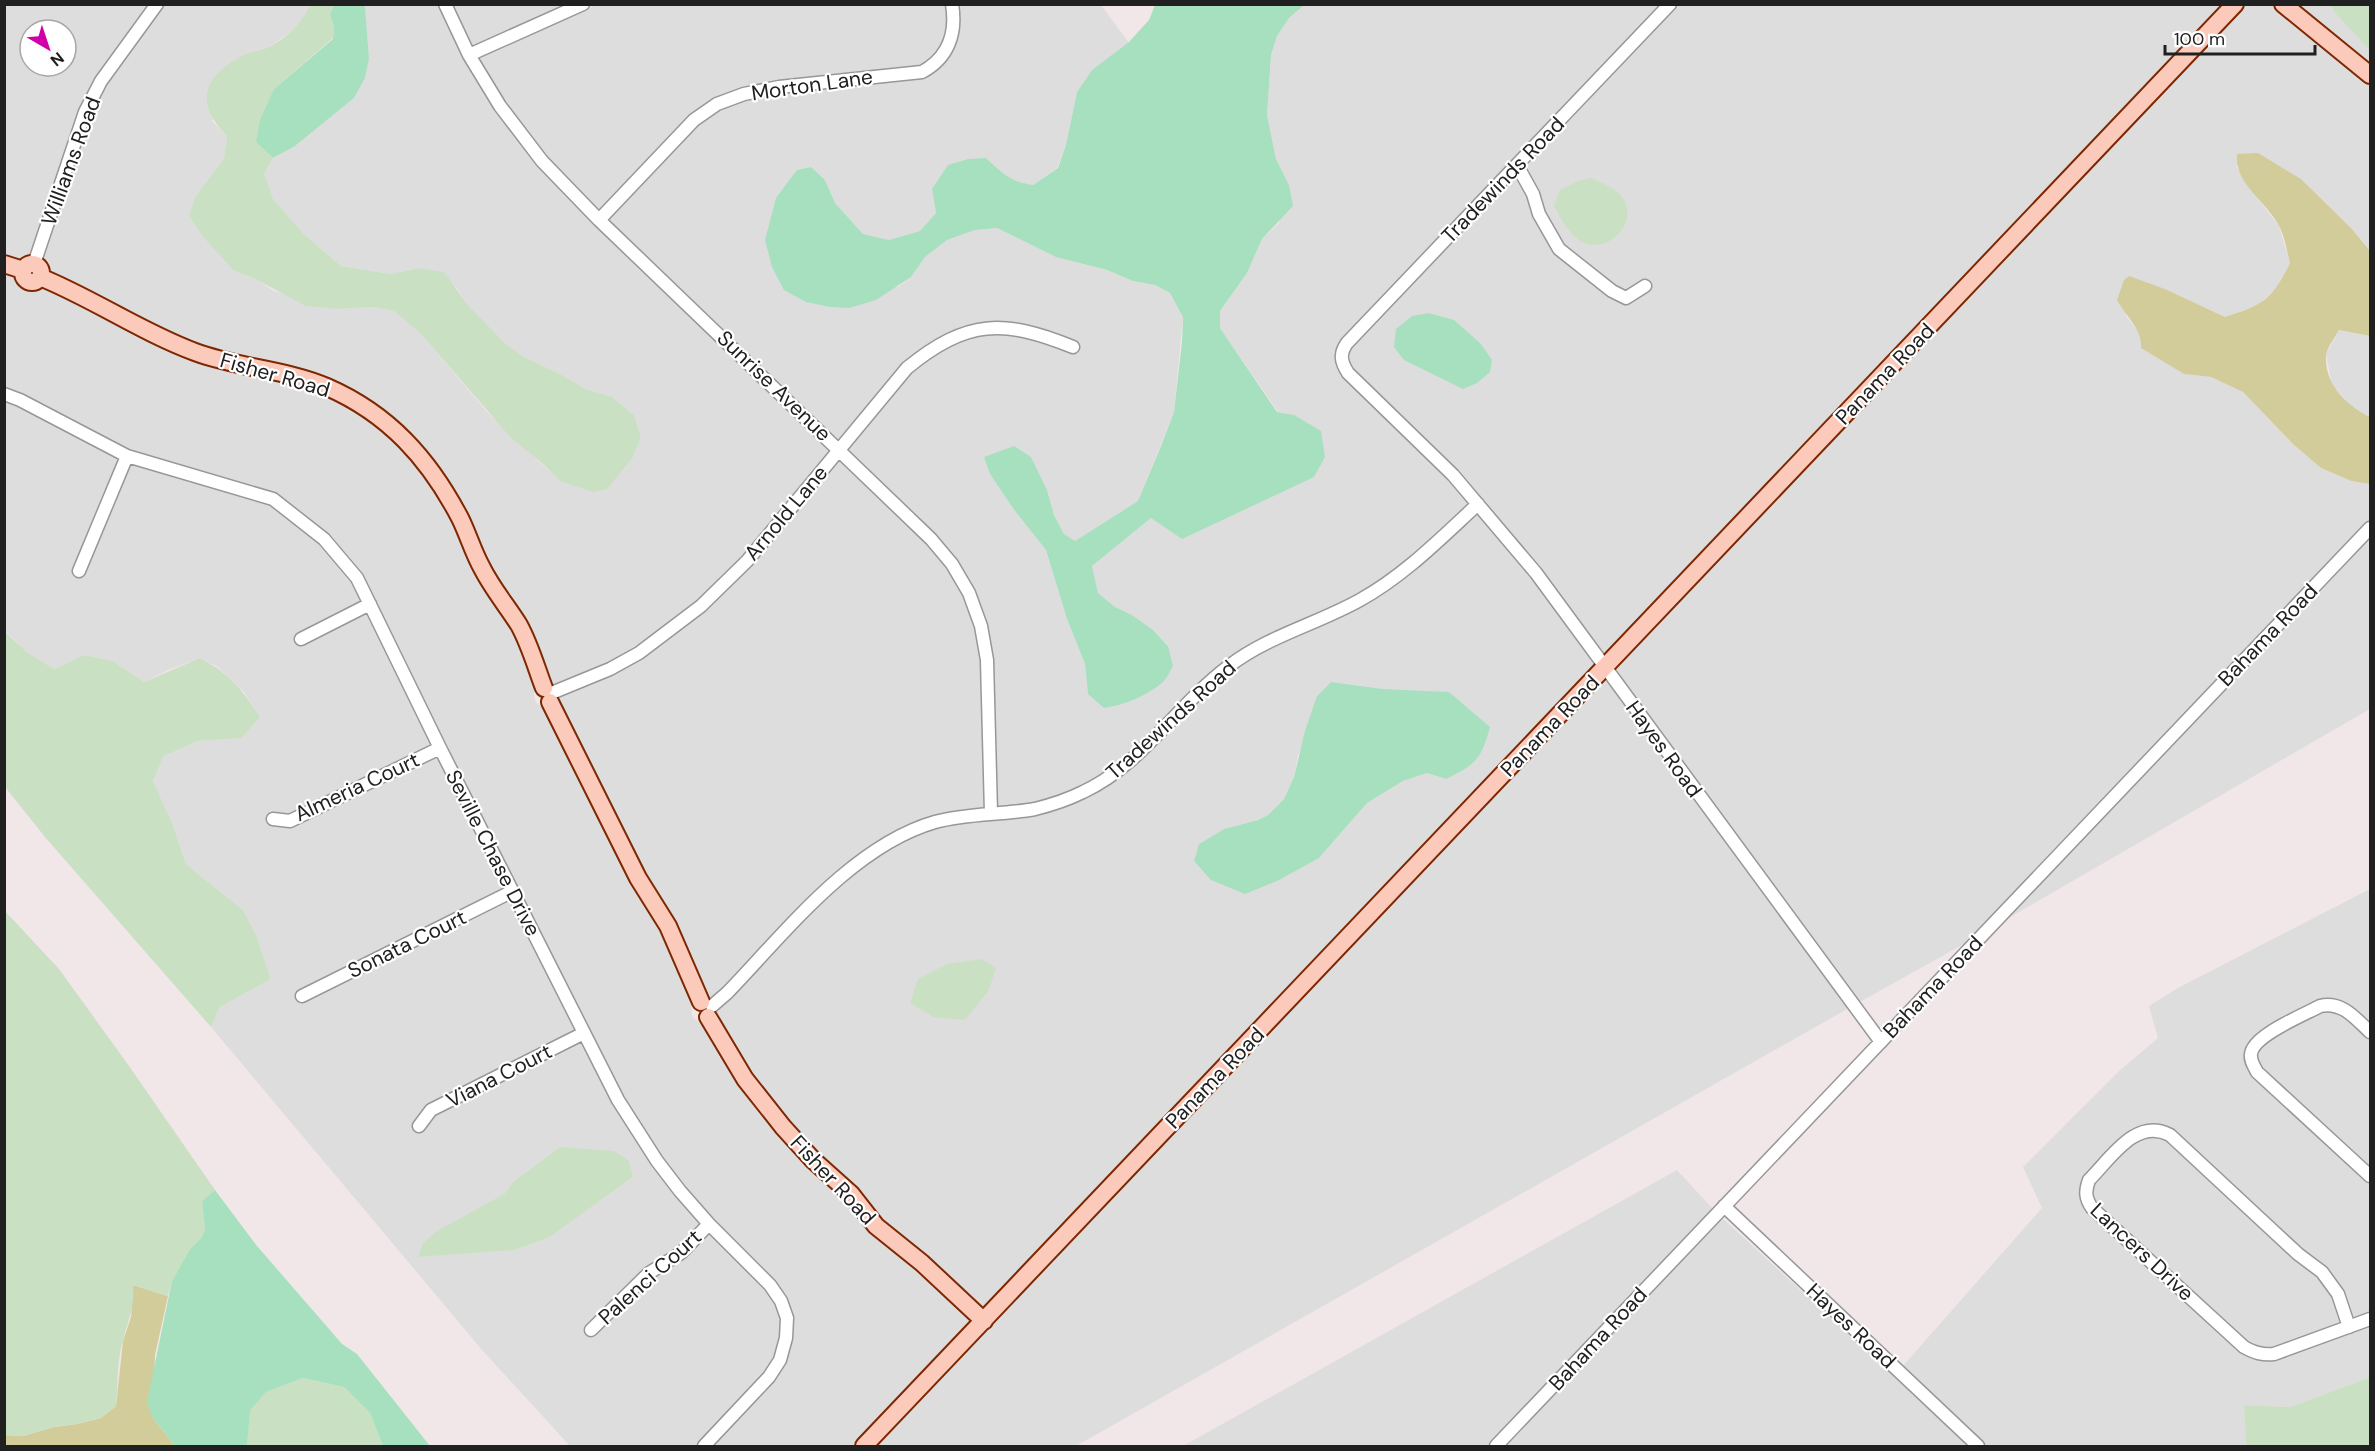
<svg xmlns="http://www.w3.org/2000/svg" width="2375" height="1451" viewBox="0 0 2375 1451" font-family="'DM Sans',sans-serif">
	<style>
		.residential { fill: #deddde; fill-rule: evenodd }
		.forest { fill: #d2cc9a }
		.wetland { fill: #cae0c3 }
		.water { fill: #a6e0be }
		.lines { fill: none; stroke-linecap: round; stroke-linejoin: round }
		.street-casing { stroke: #979797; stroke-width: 15 }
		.secondary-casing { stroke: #7e2701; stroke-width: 20 }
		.street { stroke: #fff; stroke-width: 12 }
		.secondary { stroke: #fccaba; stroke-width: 16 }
		.labels { text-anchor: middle; stroke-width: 4.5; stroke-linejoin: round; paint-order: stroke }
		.street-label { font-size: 21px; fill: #202020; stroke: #fff }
	</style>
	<rect width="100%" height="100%" fill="#f1e6e8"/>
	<path class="residential" d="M 946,4 L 949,18 L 945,37 L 940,50 L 932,60 L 920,66 L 777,81 L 743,88 L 714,99 L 690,116 L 598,212 L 546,158 L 505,103 L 477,58 L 596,5 Z
		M 1304,4 L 1662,5 L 1343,339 L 1334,353 L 1335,361 L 1344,376 L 1450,479 L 1471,503 L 1385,579 L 1354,596 L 1249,645 L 1225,661 L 1195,687 L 1133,751 L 1106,773 L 1080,787 L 1034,803 L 996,807 L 987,625 L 936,536 L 847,449 L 911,372 L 933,354 L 960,340 L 983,334 L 1011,333 L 1039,339 L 1077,354 L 1080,344 L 1041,328 L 1011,322 L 981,323 L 954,330 L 926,345 L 903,363 L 839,441 L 607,220 L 698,125 L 720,109 L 746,99 L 780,92 L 925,77 L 939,69 L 949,57 L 955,41 L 960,20 L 957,5 L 1101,5 L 1129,43 L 1092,70 L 1077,92 L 1066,145 L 1057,168 L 1033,185 L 1018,184 L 1000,171 L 986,158 L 932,189 L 936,213 L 920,231 L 889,240 L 863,234 L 835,203 L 825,180 L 811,167 L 797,170 L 771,222 L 765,240 L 898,287 L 911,277 L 925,257 L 947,240 L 975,230 L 997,228 L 1056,257 L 1107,270 L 1133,281 L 1155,285 L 1170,293 L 1183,316 L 1174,412 L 1138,501 L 1075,541 L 1064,534 L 1054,515 L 1047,490 L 1015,511 L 1046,550 L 1067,619 L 1085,664 L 1088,694 L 1168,645 L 1153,630 L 1132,615 L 1115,607 L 1098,593 L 1092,566 L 1151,518 L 1294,415 L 1278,412 L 1220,328 L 1220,311 L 1247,273 L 1262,239 L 1279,223 L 1289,185 L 1276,159 L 1267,115 L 1271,55 L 1277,36 L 1289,18 Z
		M 4,5 L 149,5 L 96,78 L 30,258 L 20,264 L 5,259 ZM 30,30 L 66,30 L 66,66 L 30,66 Z
		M 164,5 L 310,5 L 304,19 L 288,34 L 269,47 L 247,54 L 212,121 L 227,136 L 224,160 L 195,197 L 189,216 L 203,237 L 233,270 L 257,280 L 274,291 L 338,309 L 372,307 L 394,311 L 420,333 L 488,413 L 560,481 L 633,457 L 641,437 L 634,415 L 612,398 L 587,391 L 560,374 L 524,357 L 505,343 L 468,305 L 456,287 L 419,268 L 392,274 L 341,266 L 304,234 L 273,199 L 268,189 L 264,174 L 273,158 L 295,146 L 354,98 L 365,78 L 369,59 L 365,7 L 362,5 L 439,5 L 496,109 L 832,449 L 742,557 L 698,601 L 670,624 L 607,664 L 555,686 L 550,683 L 493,579 L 466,519 L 359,397 L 197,347 L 46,271 L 41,262 L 90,115 L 106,85 Z
		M 451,5 L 570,5 L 471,47 Z
		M 1678,5 L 2227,5 L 1605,660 L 1540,570 L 1512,534 L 1457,472 L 1352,370 L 1347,363 L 1347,352 L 1516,174 L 1555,252 L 1571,267 L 1609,296 L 1625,304 L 1630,303 L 1652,288 L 1645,278 L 1625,292 L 1614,287 L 1563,246 L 1544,212 L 1524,166 Z
		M 2243,5 L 2275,5 L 2370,81 L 2370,251 L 2352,229 L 2301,179 L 2236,166 L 2253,193 L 2279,226 L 2290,263 L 2279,286 L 2257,306 L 2225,317 L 2165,289 L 2129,277 L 2126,316 L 2141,335 L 2142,348 L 2184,374 L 2211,377 L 2243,392 L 2294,445 L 2321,468 L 2351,481 L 2370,484 L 2370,520 L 1971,940 L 1858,1003 L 1612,670 Z
		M 2291,5 L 2331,5 L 2334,12 L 2370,51 L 2370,68 Z
		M 4,270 L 18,274 L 21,282 L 27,287 L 41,285 L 131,330 L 324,391 L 387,429 L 431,478 L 514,628 L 537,686 L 534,694 L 535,701 L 540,706 L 547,709 L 663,928 L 694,1000 L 691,1007 L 692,1016 L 698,1022 L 706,1024 L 722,1054 L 977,1321 L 856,1446 L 570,1446 L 483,1351 L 211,1027 L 220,1007 L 271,979 L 256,935 L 243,910 L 186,864 L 173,825 L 153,781 L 164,756 L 198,741 L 242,738 L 260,717 L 244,692 L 218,667 L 200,658 L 166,671 L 144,682 L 113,661 L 84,655 L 54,669 L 27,652 L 5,631 ZM 560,1147 L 633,1177 L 550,1237 L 515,1250 L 473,1212 L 504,1194 L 513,1182 Z
		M 2339,330 L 2370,336 L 2370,417 L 2355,410 L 2332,385 L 2326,354 Z
		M 841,457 L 928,542 L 947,566 L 964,595 L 976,627 L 981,660 L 985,808 L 963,810 L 931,817 L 884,837 L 858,855 L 830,878 L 712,999 L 704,996 L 557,705 L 560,696 L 613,674 L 642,657 L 705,610 L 751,565 Z
		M 1478,512 L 1532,576 L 1598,668 L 984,1313 L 895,1236 L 817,1156 L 767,1099 L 715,1019 L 718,1009 L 838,886 L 865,864 L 891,847 L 935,828 L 1085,798 L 1113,783 L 1141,760 L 1203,695 L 1232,671 L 1255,655 L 1360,607 L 1391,589 ZM 1331,682 L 1383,689 L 1446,779 L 1427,773 L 1403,781 L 1367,803 L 1319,858 L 1194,862 L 1199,844 L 1224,829 L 1258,820 L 1268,815 L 1284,799 L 1294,777 L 1298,755 Z
		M 2370,537 L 2370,709 L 2005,920 Z
		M 1605,677 L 1849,1008 L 1076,1446 L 873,1446 Z
		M 2370,889 L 2370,1026 L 2347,1005 L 2336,1000 L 2325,999 L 2317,1001 L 2261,1031 L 2250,1043 L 2254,1075 L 2370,1183 L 2370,1313 L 2352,1320 L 2342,1291 L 2326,1269 L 2302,1250 L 2173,1131 L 2163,1125 L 2155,1123 L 2141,1125 L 2129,1131 L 2085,1176 L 2080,1189 L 2083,1203 L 2241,1351 L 2261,1360 L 2275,1359 L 2370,1325 L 2370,1377 L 2290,1407 L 2244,1405 L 2246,1446 L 1986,1446 L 1902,1367 L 2042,1208 L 2023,1167 L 2118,1072 L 2158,1038 L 2149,1006 L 2178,988 Z
		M 2328,1010 L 2343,1014 L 2370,1039 L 2370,1169 L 2261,1068 L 2257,1062 L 2259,1050 L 2268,1041 Z
		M 2155,1134 L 2167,1139 L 2318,1276 L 2333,1295 L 2342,1323 L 2272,1348 L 2262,1349 L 2247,1343 L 2096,1205 L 2092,1199 L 2091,1191 L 2094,1184 L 2137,1140 Z
		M 1677,1170 L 1713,1209 L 1488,1446 L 1183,1446 Z
		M 1721,1217 L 1966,1442 L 1963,1446 L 1504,1446 Z"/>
	<path class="forest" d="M 2258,153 L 2301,179 L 2352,229 L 2370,251 L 2370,336 L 2339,330 C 2335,337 2327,348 2326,355 C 2324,384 2347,406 2370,417 L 2370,484 L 2351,481 L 2321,468 L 2294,445 L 2243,392 L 2211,377 L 2184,374 L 2141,348 C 2143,330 2125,315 2117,300 L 2124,280 L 2129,276 L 2165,289 L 2225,317 C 2263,305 2272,300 2290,263 C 2287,252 2285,237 2279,226 C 2267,202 2234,184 2237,154 Z
		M 133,1285 L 168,1296 L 155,1355 L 152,1417 L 175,1446 L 5,1446 L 4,1435 L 23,1436 L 54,1427 L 77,1424 L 101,1418 L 116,1406 L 123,1341 L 131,1317 Z"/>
	<path class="wetland" d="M 310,5 L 334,5 L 330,14 L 334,27 L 333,38 L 274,89 L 256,142 L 273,158 L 264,174 L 273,199 L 304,234 L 341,266 L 391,274 L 419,268 L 444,272 L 468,305 L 505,343 L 524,357 L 560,374 L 587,390 L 612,397 L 634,415 L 641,437 L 633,457 L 607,489 L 593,492 L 560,481 L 542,463 L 511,438 L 420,333 L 394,311 L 372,307 L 338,309 L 306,306 L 257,280 L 233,270 L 203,237 L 189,216 L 195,197 L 224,159 L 227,136 C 192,101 205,74 246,54 C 253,51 262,50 269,47 C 287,38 302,23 310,5 Z
		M 2331,5 L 2370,5 L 2370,51 L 2334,12 Z
		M 1591,178 C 1604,184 1619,189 1625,202 C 1636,227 1606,254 1582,242 C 1569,235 1561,219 1554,206 L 1560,190 L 1578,181 Z
		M 4,631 L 27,652 L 54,669 L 84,655 L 113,661 L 144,682 L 200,658 C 228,672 243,690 260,717 L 242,738 L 198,741 L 164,756 L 153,781 L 173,825 L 186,864 L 243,910 L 256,935 L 271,979 L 220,1007 L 211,1027 L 45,837 L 5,787 Z
		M 4,910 L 59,969 L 129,1066 L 215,1190 L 202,1201 L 205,1229 L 202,1237 L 190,1249 L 172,1281 L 168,1296 L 133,1285 C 135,1306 128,1321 123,1340 C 117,1361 118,1384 116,1406 L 101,1418 L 77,1424 L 54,1427 L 23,1436 L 4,1435 Z
		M 981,959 L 996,968 L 989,990 L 965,1020 L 933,1017 L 910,1003 L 918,979 L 947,964 Z
		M 560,1147 L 614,1151 L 629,1161 L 633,1177 L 550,1237 L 515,1250 L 418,1257 L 423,1243 L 437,1231 L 504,1194 L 513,1182 Z
		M 2370,1377 L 2370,1446 L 2246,1446 L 2244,1405 L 2290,1407 Z
		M 303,1378 L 344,1387 L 370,1413 L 383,1446 L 247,1446 L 249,1410 L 266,1392 Z"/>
	<path class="water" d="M 334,5 L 362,5 L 365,7 L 369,59 L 365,78 L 354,98 L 295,146 L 273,158 L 256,142 L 260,120 L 274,89 L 333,39 L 334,27 L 330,14 Z
		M 1155,5 L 1304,5 L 1289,18 L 1277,36 L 1271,55 L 1267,115 L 1276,159 L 1289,185 L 1293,206 L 1262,239 L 1247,273 L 1220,311 L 1220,328 L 1277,412 L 1294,415 L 1321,431 L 1325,457 L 1314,477 L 1182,539 L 1151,518 L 1092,566 L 1098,593 L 1115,607 L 1132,615 L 1153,630 L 1168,646 L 1173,666 C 1170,671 1167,678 1163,682 C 1147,696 1124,705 1104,708 L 1088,694 L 1085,664 L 1067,619 L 1046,550 L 1015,511 L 990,474 L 984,457 L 1014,446 L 1031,457 L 1047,490 L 1054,515 L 1064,534 L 1075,541 L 1138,501 L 1161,446 L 1174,412 L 1182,342 L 1183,317 L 1170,293 L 1155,285 L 1133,281 L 1107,270 L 1056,257 L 997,228 L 975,230 L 947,240 L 925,257 L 911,277 L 876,300 L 849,308 L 830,307 L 806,302 L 784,290 L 772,267 L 765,240 L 776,198 L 797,170 L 811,167 L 825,180 L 835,203 L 863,234 L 889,240 L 920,231 L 936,213 L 932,189 L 948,165 L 968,159 L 986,158 C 1002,173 1012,183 1033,185 L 1058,168 L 1066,145 L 1077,92 L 1092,70 L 1129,42 L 1149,20 Z
		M 1429,313 L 1454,320 L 1481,344 L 1492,360 L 1490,372 L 1477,383 L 1463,389 L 1404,360 L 1394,347 L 1396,329 L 1412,316 Z
		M 1331,682 L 1383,689 L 1449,692 L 1490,727 C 1481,760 1476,764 1446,779 L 1427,773 L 1403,781 L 1367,803 L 1319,858 L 1277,881 L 1245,894 L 1211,880 L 1194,861 L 1199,844 L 1224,829 L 1258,820 L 1268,815 L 1284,799 L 1294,777 L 1305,731 L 1317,696 Z
		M 215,1190 L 257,1246 L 342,1344 L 357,1354 L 430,1446 L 383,1446 L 370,1413 L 344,1387 L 303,1378 L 266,1392 L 250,1410 L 247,1446 L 175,1446 L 152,1417 L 147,1402 L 172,1281 L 190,1249 L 202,1237 L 205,1229 L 202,1201 Z"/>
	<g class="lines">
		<g class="street-casing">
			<path id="street" d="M 445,4 L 469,55 L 500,106 L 542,161 L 599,220 L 931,539 L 952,564 L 969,593 L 981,626 L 987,660 L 991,813
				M 1670,4 L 1347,343 C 1339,354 1341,362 1348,373 L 1453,475 L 1536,573 L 1881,1042
				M 469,55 L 583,4
				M 1517,165 L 1533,194 L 1539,214 L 1559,249 L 1612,291 L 1626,298 L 1645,286
				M 599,220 L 694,120 L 717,104 L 744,94 L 779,87 L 922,72 C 948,58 957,34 952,4
				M 34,264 L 85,112 L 101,81 L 157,4
				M 4,394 L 20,400 L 127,456 L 273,499 L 324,539 L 357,578 L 440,748 L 618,1100 L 657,1161 L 680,1191 L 709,1224 L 770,1285 L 781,1301 L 787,1318 L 786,1338 L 780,1360 L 769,1377 L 704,1446
				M 79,571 L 127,456
				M 301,639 L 370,604
				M 554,692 L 610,669 L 639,653 L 701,606 L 747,561 L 907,368 C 967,319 1004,319 1073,347
				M 273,819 L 290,821 L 440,748
				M 302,996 L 513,891
				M 712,1006 L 727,993 C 785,933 852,846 935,822 C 968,813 1002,815 1035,809 C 1051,805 1069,799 1083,792 C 1143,764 1177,705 1229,666 C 1268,636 1317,624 1360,600 C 1405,575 1441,538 1478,504
				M 2370,1032 C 2355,1018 2342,1001 2320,1006 C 2304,1015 2253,1035 2251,1054 C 2250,1061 2254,1066 2257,1072 L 2370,1176
				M 419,1126 L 431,1110 L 584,1033
				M 1724,1206 L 1978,1446
				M 2349,1327 L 2338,1294 L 2322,1272 L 2298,1254 L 2170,1135 C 2136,1117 2111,1158 2089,1180 C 2085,1191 2085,1198 2092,1208 L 2244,1347 C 2255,1353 2262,1355 2274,1354 L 2370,1319
				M 591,1330 L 649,1273 L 681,1253 L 709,1224
				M 1496,1446 L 2370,528"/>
		</g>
		<g class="secondary-casing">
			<path id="secondary" d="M 2283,4 L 2370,75
				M23 273a9 9 0 1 1 18 0a9 9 0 1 1-18 0Z
				M 4,264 L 23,270
				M 40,277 C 94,299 141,332 195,352 C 238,368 285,369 327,387 C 389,414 429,459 460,518 C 468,534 473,552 482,568 C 492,588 507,606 519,625 C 530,645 536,667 544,688
				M 550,702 L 638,878 L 668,926 L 701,1002
				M 708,1017 L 745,1079 L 783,1127 L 813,1160 L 851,1194 L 876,1226 L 922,1263 L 984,1321
				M 864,1446 L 2235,4"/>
		</g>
		<use href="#street" class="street"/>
		<use href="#secondary" class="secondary"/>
	</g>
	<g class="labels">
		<g class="street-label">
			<text transform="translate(812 85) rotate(-8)" y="7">Morton Lane</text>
			<text transform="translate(71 161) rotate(-70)" y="7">Williams Road</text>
			<text transform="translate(1503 180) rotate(-46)" y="7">Tradewinds Road</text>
			<text transform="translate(1885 374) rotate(-46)" y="7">Panama Road</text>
			<text transform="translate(275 375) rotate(16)" y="7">Fisher Road</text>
			<text transform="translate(774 386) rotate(44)" y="7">Sunrise Avenue</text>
			<text transform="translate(786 513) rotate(-50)" y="7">Arnold Lane</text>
			<text transform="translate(2268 635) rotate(-46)" y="7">Bahama Road</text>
			<text transform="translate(1171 720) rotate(-42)" y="7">Tradewinds Road</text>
			<text transform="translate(1550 726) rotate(-46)" y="7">Panama Road</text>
			<text transform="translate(1664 749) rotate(54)" y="7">Hayes Road</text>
			<text transform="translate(357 787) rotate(-25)" y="7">Almeria Court</text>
			<text transform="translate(493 853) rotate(63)" y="7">Seville Chase Drive</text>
			<text transform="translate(407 944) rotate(-26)" y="7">Sonata Court</text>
			<text transform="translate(1933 987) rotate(-46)" y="7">Bahama Road</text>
			<text transform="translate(499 1076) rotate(-27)" y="7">Viana Court</text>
			<text transform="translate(1215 1078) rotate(-46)" y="7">Panama Road</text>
			<text transform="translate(833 1180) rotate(47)" y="7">Fisher Road</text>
			<text transform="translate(2142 1252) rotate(43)" y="7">Lancers Drive</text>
			<text transform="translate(650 1277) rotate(-42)" y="7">Palenci Court</text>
			<text transform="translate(1851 1326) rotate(43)" y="7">Hayes Road</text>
			<text transform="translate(1598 1339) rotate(-47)" y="7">Bahama Road</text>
		</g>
	</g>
	<rect width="2375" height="1451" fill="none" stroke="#202020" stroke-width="12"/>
	<g transform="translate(48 48) rotate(141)"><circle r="28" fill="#ffffff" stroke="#a6a6a6" stroke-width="1.5"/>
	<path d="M0-4.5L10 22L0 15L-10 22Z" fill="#d100a8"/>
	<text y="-9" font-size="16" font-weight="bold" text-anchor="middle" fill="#202020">N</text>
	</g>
	<path d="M2165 45v9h150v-9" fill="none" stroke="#202020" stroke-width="3"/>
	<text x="2174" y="45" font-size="18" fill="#202020" stroke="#ffffff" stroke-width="4.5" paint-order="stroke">100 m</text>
</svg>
